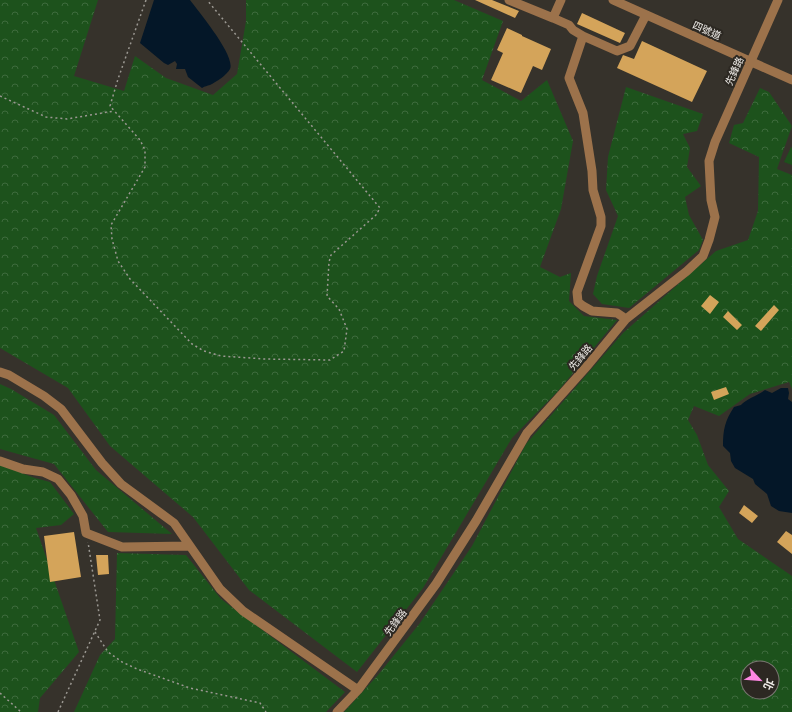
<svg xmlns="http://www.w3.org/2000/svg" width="792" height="712" viewBox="0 0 792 712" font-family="Arial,'Noto Sans TC',sans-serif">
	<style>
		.forest { fill: url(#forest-crowns); fill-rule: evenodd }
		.pitch { fill: #1d521c }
		.water { fill: #041728 }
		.building { fill: #d4a45a }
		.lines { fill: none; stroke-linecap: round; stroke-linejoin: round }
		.path { stroke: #9b9892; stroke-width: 1.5; stroke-dasharray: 2 3; stroke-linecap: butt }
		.minor { stroke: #9c724b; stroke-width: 9 }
		.labels { text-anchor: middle; stroke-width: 4; stroke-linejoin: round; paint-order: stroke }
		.street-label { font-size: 10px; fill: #f0ede9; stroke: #2c2822 }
	</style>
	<defs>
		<pattern id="forest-crowns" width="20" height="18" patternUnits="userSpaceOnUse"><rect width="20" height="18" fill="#1d521c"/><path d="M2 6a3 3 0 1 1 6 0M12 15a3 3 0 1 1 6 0" fill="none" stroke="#3e6b3d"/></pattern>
	</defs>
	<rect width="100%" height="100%" fill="#36322b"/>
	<path class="forest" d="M 0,0 L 98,0 L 74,76 L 124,91 L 135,56 L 166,78 L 213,95 L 237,74 L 246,21 L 246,0 L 454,0 L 503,21 L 482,80 L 521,101 L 547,80 L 573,141 L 561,209 L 540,267 L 560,277 L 571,273 L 569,301 L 584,316 L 617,320 L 558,391 L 512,438 L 423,588 L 357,672 L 249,590 L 193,517 L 110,446 L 68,388 L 0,348 Z
		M 626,87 L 703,114 L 697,131 L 683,134 L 690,148 L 687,167 L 701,186 L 685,197 L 689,215 L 703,240 L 699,250 L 629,308 L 602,304 L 593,294 L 597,276 L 618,216 L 606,190 L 608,157 Z
		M 760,88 L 769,92 L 792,126 L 777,169 L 792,175 L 792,389 L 789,382 L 750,394 L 719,416 L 694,406 L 688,420 L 697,435 L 708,465 L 729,491 L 719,507 L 738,539 L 792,576 L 792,712 L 344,712 L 378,675 L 420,623 L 472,546 L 526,444 L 623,333 L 716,251 L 748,240 L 758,211 L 759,157 L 729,143 L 734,125 L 743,123 ZM 748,668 L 772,668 L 772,692 L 748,692 Z
		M 0,384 L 11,389 L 54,415 L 96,470 L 172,534 L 108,532 L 54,464 L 0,449 Z
		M 0,465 L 35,478 L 50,482 L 74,514 L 61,525 L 36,528 L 79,652 L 40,698 L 38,712 L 0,712 Z
		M 117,553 L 186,555 L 221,599 L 345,692 L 326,712 L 74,712 L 100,655 L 115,639 Z"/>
	<path class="pitch" d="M 791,147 L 792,148 L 792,165 L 784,162 Z"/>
	<path class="water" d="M 154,0 L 190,0 C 198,11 236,56 230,69 C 227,75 216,82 210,85 C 207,86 205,86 202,88 L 188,77 L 185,69 L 176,69 L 177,64 L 175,61 L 168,65 L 164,63 L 140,43 Z
		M 781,388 L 788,388 L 789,393 L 788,399 L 792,402 L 792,513 L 779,511 L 771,506 L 767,494 L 755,484 L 753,479 L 735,468 L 731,461 L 730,453 L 723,446 C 723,429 725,421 734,407 L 741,405 C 746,399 757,396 765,390 L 772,393 Z"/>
	<path class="building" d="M 475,0 L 492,0 L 519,11 L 515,18 Z
		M 582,13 L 625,33 L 620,43 L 577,24 Z
		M 507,28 L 522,35 L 522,36 L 551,49 L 542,70 L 533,66 L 521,93 L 491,80 L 503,53 L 497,50 Z
		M 642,41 L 707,71 L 692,102 L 617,68 L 623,55 L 634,59 Z
		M 710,295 L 719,302 L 710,314 L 701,306 Z
		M 774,305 L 779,310 L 761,331 L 755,326 Z
		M 728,311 L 742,325 L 737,330 L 723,317 Z
		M 726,387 L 729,394 L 714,400 L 711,392 Z
		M 744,505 L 758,516 L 752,523 L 739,513 Z
		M 786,531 L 792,535 L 792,554 L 777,542 Z
		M 74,532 L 81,577 L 50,582 L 44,536 Z
		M 96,555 L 108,555 L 109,574 L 98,575 Z"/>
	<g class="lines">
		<path class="path" d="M 146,0 L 118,79 L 110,106 L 140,140 L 145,150 L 145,167 L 111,225 L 112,239 L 118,261 L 130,279 L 192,344 L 204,351 L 221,356 L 265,359 L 330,360 L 344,351 L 347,329 L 339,309 L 327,296 L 329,262 L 331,255 L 376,215 L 380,208 L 207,0
			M 0,96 L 46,117 L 67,119 L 114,111
			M 95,632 L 108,652 L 122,662 L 137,669 L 190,688 L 260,703 L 266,712
			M 0,693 L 21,712
			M 58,712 L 100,620 L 88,542"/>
		<path class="minor" d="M 509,0 L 553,18
			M 561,0 L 553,18 L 569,25 L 573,30 L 583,36
			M 613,0 L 792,80
			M 626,319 L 617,313 L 592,311 L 583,306 L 578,302 L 577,292 L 601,226 L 601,217 L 593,190 L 592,171 L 583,113 L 569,78 L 583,36 L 617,51 L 630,46 L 646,15
			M 0,372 L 9,375 L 44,396 L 61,409 L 102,463 L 121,484 L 174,523 L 220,589 L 243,611 L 358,690
			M 0,461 L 23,469 L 43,472 L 58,479 L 71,495 L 83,516 L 86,533 L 122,547 L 190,546
			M 337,712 L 358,690 L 436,584 L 476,521 L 527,433 L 588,365 L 626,319 L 687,271 L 703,256 L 709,240 L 715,217 L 711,200 L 709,161 L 715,142 L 778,0"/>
	</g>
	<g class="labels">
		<g class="street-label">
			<text transform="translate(707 30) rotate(24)" y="4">四號道</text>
			<text transform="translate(734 71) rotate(-66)" y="4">先鋒路</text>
			<text transform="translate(580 357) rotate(-49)" y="4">先鋒路</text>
			<text transform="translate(395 622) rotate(-53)" y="4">先鋒路</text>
		</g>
	</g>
	<g transform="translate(760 680) rotate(116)"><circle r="19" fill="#2c2822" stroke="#7a7772"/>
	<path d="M0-3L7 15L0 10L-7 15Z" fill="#fd86e2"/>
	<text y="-6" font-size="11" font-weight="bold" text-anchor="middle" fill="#f0ede9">北</text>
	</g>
</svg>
